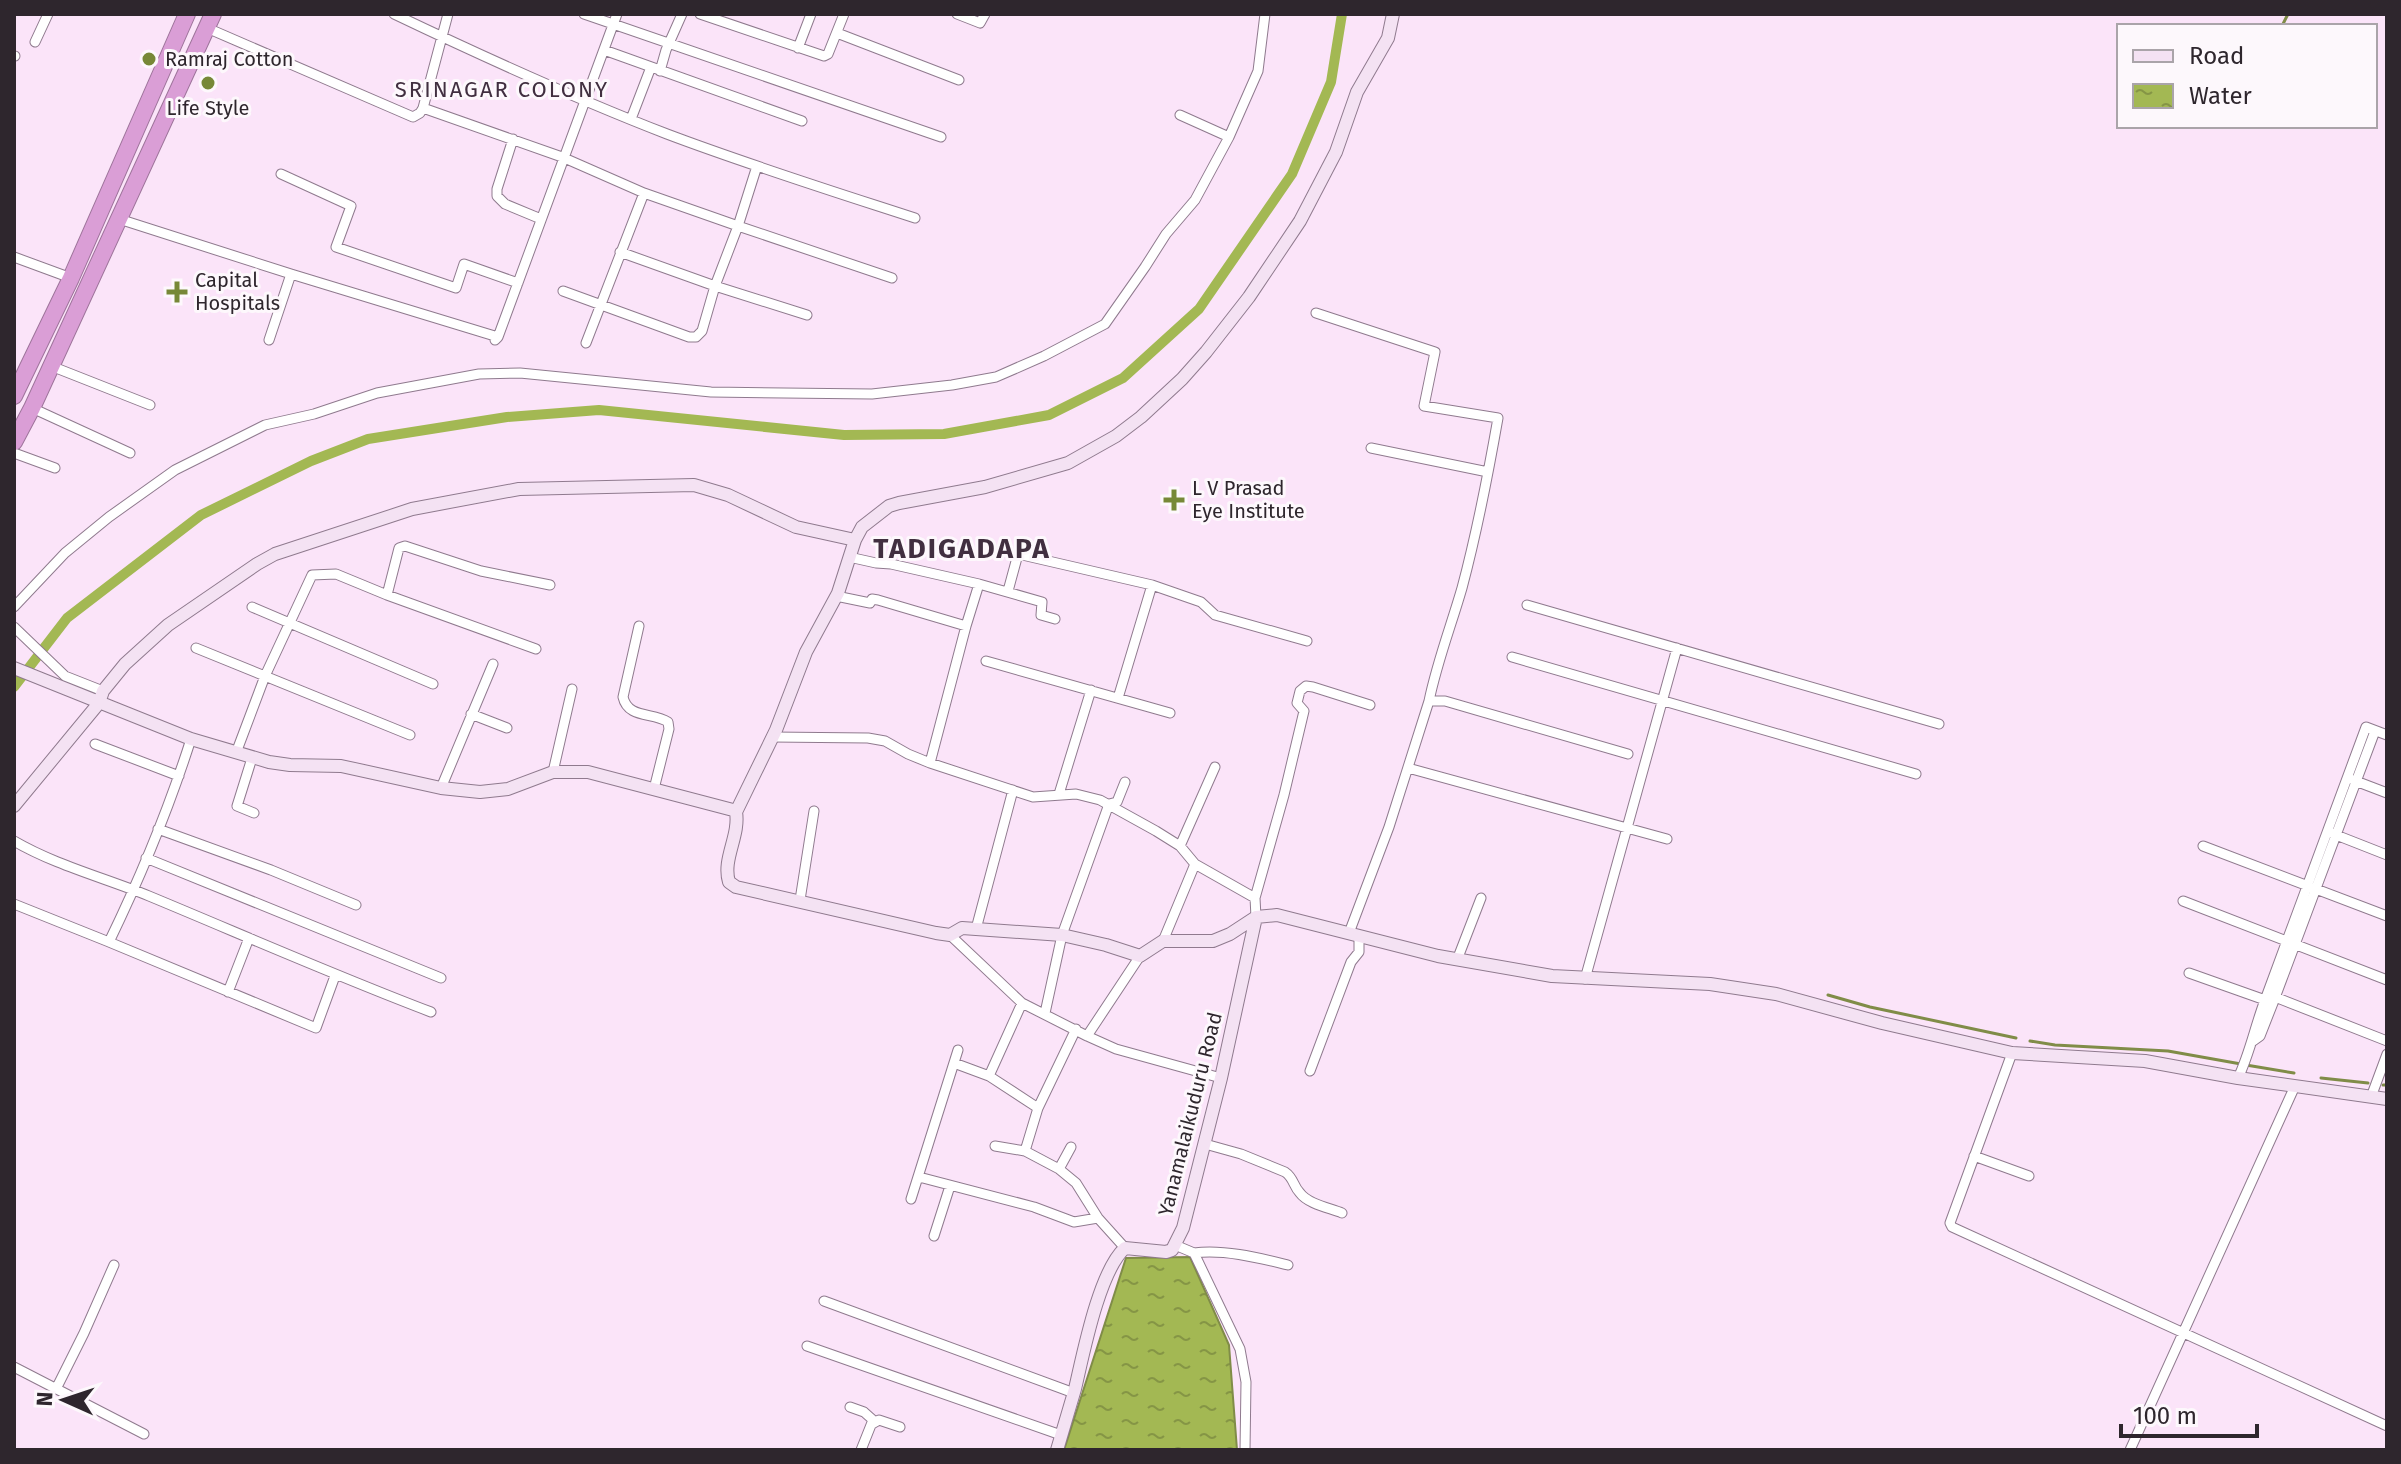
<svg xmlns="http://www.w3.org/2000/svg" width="2401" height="1464" viewBox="0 0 2401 1464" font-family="'Fira Sans',sans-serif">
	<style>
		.water { fill: url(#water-ripples); stroke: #808c48; stroke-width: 2 }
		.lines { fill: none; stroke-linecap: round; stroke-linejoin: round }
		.stream { stroke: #808c48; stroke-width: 3 }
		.canal { stroke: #a3b853; stroke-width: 10 }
		.street-casing { stroke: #8f7a8e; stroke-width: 11 }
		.secondary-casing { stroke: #8f7a8e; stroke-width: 14 }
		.highway-casing { stroke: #9e749b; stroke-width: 18 }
		.street { stroke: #fff; stroke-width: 9 }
		.secondary { stroke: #f4e2f3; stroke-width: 12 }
		.highway { stroke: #da9ed6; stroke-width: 16 }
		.poi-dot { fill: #778837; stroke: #fdf8fc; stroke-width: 3 }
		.labels { text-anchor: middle; stroke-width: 6; stroke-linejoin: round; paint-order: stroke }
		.poi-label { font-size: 20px; fill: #2e262d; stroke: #fdf8fc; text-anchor: start }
		.street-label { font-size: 20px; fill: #2e262d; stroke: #fdf8fc }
		.neighbourhood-label { font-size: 22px; letter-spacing: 2px; fill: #412f40; stroke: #fdf8fc }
		.district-label { font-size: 28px; font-weight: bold; letter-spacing: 2px; fill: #412f40; stroke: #fdf8fc }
	</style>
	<defs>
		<pattern id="water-ripples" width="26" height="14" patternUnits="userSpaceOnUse" patternTransform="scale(2)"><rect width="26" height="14" fill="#a3b853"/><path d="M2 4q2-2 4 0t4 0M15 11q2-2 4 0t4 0" fill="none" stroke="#859545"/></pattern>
	</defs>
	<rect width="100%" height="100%" fill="#fbe4f9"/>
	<path class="water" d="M 1190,1257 L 1229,1345 L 1237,1450 L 1064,1450 L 1126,1258 Z"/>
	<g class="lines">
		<path class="stream" d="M 2282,26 L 2288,14
			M 1828,995 L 1870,1007 L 2016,1038
			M 2030,1041 L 2055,1045 L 2168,1051 L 2241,1064
			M 2246,1065 L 2294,1073
			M 2321,1078 L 2368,1083
			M 2383,1085 L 2387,1085"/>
		<path class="canal" d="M 14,687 L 67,618 L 201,515 L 311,461 L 368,439 L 507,417 L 599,410 L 844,435 L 944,434 L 1049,415 L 1123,378 L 1199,309 L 1292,174 L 1331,82 L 1342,14"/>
		<g class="street-casing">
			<path id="street" d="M 394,14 C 484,57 574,98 667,134 C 749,165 832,191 915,218
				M 584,14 L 941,137
				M 700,14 L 824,56 L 828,54 L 844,14
				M 957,14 L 980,23 L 985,14
				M 207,28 L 413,117 L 420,113 L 423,108 L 448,14
				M 837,33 L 959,80
				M 35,42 L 48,14
				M 798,48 L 811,14
				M 604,50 L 802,121
				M 14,56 L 15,56
				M 660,71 L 666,50 L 682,14
				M 423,108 L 562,157 L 644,193 L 738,226 L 757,166
				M 1180,115 L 1229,137
				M 631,119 L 651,67
				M 513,139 L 497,189 L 497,196 L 505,204 L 541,219
				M 281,174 L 351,206 L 336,247 L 456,288 L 464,264 L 518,283
				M 119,219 L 291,274 L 498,337
				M 620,252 L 715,286 L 807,315
				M 14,257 L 71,278
				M 563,291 L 689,337 L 696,337 L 702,331 L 715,286 L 738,226 L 892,278
				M 1316,313 L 1435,352 L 1424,406 L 1498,418 C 1488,475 1477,532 1462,588 C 1451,626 1437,662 1429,701
				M 269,340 L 291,274
				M 495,340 L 498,337 C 538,229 577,121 617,14
				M 586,343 L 644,193
				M 51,366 L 150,405
				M 32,408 L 130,453
				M 1371,448 L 1488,472
				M 14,453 L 55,468
				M 849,557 L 876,563 L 891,564 L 979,584 L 1042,602 L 1041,615 L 1055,619
				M 1008,591 L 1018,554 L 1152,585 L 1201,602 L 1215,615 L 1307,641
				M 387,595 L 399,548 L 405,546 L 481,571 L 550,585
				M 836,596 L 870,603 L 872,599 L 878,600 L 966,626
				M 1527,605 L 1939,724
				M 14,607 L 65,553 L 109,517 L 175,470 L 265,425 L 314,414 L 377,393 L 479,374 L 520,373 L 711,392 L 872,394 L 952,385 L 996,377 L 1044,356 L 1105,324 L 1145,267 L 1166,234 L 1195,200 L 1229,137 L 1258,71 L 1265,14
				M 252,607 L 433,684
				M 639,626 L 623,697 C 628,719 653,712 668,722 L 669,729 L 654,789
				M 14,627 L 65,676 L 103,691
				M 196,648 L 410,735
				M 1512,657 L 1916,774
				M 986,661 L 1170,713
				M 1118,698 L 1152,585
				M 471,714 L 507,728
				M 772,737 L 868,738 L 885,741 L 908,754 L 930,763 L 1033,797 L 1076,794 L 1100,800 L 1156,831 L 1180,846 L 1195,864 L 1255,898
				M 191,739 C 169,808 141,876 109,942 L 316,1028 L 335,976
				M 95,744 L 179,776
				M 236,753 L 265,676 L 312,575 L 336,574 L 387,595 L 536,649
				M 252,758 L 237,806 L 254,813
				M 930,763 L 966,626 L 979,584
				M 1408,768 L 1667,839
				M 553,772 L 572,689
				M 2353,780 L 2387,793
				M 441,788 L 493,664
				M 1059,794 L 1091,690
				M 158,829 L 271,870 L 356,905
				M 2331,833 L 2387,855
				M 14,841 C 55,865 105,878 149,896 C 243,935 336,976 431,1012
				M 1180,846 L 1215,767
				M 2203,846 L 2387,916
				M 146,858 L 441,978
				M 800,900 L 814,811
				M 2183,901 L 2387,980
				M 14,904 L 109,942
				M 1256,917 L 1255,898 L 1284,795 L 1304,711 L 1297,703 L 1300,691 L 1306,686 L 1313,687 L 1370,705
				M 976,929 L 1013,790
				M 1349,933 L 1389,827 L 1429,701 L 1445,701 L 1628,754
				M 950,935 L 1022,1003 L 1087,1036 L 1140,956
				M 1163,941 L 1195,864
				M 1457,960 L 1481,898
				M 2189,973 L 2268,1001
				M 1585,979 L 1677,648
				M 228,992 L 249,938
				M 2270,995 L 2387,1041
				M 1045,1013 L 1062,935 L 1109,804 L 1117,802 L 1125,782
				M 1087,1036 L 1116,1049 L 1221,1078
				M 2253,1041 L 2260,1036 L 2273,1003 L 2375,731
				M 2012,1053 L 1950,1223 L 1952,1227 L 2387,1426
				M 954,1063 L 989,1076 L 1038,1108
				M 1310,1071 L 1351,962 L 1359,952 L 1359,936
				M 989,1076 L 1022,1003
				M 2238,1078 C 2250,1053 2255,1026 2265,1000 L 2366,727 L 2387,735
				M 2371,1097 L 2387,1054
				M 1205,1144 L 1241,1154 L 1285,1172 C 1294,1178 1293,1186 1300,1193 C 1308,1204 1330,1208 1342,1213
				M 995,1146 L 1025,1151 L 1059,1169 L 1076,1183 L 1098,1218 L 1125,1248
				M 1025,1151 L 1038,1108 L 1076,1029
				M 1974,1156 L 2029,1176
				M 1059,1169 L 1071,1147
				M 919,1177 L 1034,1207 L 1074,1222 L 1098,1218
				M 911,1199 L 958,1050
				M 934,1236 L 950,1186
				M 1175,1245 L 1194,1253 L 1240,1349 L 1246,1382 L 1245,1450
				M 1194,1253 C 1224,1249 1259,1258 1288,1265
				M 824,1301 L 1074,1393
				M 807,1346 L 1061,1435
				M 14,1367 L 144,1434
				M 56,1389 L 84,1333 L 114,1265
				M 850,1407 L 864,1412 L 873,1420 L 861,1450
				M 872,1424 L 879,1420 L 900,1427
				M 2130,1450 L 2295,1086"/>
		</g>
		<g class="secondary-casing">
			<path id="secondary" d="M 14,668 L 191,739 L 269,762 L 290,765 L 341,766 L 441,788 L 480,792 L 508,789 L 553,772 L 588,772 L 733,810 L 736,812 C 740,836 722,859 729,882 L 736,887 L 936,933 L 950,935 L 962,928 L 1062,935 L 1106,945 L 1140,956 L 1163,941 L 1213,941 L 1230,934 L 1256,917 L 1277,915 L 1438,956 L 1552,976 L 1710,984 L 1776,994 L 1882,1023 L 2012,1053 L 2145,1061 L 2238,1078 L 2387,1099
				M 14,806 L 99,703 L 103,691 L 125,664 L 168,625 L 257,564 L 275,554 L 412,509 L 519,489 L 694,485 L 728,495 L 796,527 L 855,540
				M 736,812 L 776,730 L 806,652 L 838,593 L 855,540 L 862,527 L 889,506 L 899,503 L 985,487 L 1068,463 L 1116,436 L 1141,417 L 1182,379 L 1206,352 L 1249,297 L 1300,221 L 1336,152 L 1357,92 L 1388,38 L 1393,14
				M 1057,1450 C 1063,1430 1069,1410 1075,1389 C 1083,1355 1099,1271 1125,1248 L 1166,1252 L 1172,1250 L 1183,1228 L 1221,1078 L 1256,917"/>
		</g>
		<g class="highway-casing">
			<path id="highway" d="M 14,396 L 71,278 L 187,14
				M 14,442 L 32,408 L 213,14"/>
		</g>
		<use href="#street" class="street"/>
		<use href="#secondary" class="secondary"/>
		<use href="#highway" class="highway"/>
	</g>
	<g class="poi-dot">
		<circle cx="149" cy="59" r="8"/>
		<circle cx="208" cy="83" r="8"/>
		<path d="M173 280h8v8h8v8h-8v8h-8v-8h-8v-8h8z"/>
		<path d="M1170 488h8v8h8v8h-8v8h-8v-8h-8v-8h8z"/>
	</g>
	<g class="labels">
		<g class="poi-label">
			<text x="165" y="66">Ramraj Cotton</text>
			<text x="208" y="115" text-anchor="middle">Life Style</text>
			<text x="195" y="287">Capital<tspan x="195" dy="23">Hospitals</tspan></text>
			<text x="1192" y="495">L V Prasad<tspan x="1192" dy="23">Eye Institute</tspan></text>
		</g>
		<g class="street-label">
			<text transform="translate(1190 1114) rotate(-76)" y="7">Yanamalaikuduru Road</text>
		</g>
		<g class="neighbourhood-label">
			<text x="502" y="97">SRINAGAR COLONY</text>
		</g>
		<g class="district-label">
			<text x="962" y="558">TADIGADAPA</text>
		</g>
	</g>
	<rect width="2401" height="1464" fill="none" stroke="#2e262d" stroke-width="32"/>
	<rect x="2117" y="24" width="260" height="104" fill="#fdf8fc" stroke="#aaa4a9" stroke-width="2"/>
	<rect x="2133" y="50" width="40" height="12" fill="#f4e2f3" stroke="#aaa4a9" stroke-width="2"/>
	<text x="2189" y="64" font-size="24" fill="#2e262d">Road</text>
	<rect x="2133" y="84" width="40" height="24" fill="url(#water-ripples)" stroke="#aaa4a9" stroke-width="2"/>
	<text x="2189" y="104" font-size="24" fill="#2e262d">Water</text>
	<g transform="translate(64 1400) rotate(273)" stroke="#fdf8fc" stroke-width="6" paint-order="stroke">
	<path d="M0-6L14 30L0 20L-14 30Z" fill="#2e262d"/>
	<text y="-12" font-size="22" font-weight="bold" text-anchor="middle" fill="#2e262d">N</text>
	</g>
	<path d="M2121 1424v12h136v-12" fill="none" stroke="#2e262d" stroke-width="4"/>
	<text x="2133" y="1424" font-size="24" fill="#2e262d" stroke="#fdf8fc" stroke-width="6" paint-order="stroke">100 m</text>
</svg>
